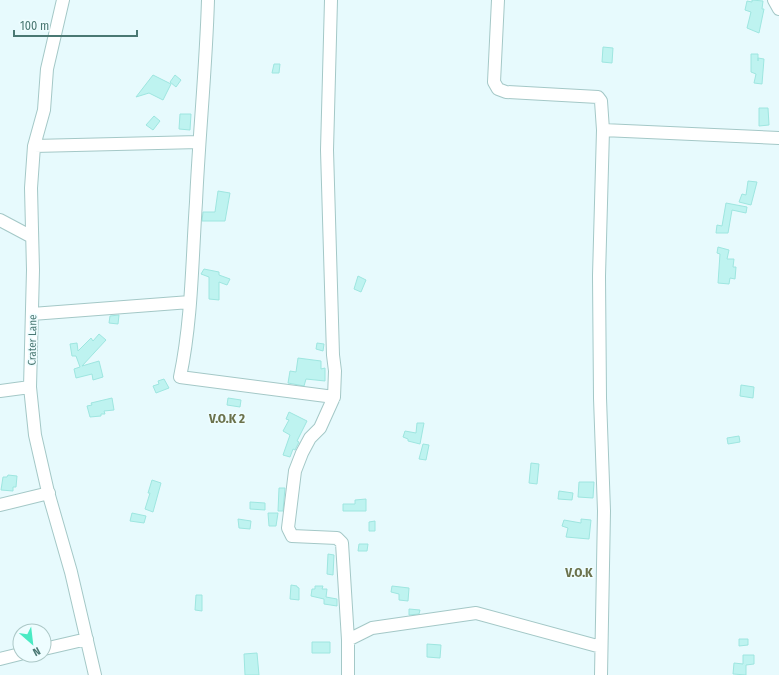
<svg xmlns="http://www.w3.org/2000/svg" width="779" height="675" viewBox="0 0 779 675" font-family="'Fira Sans Condensed',sans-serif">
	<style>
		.building { fill: #bef3f0; stroke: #9ee6e0 }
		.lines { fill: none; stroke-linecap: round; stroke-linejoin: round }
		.minor-casing { stroke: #a4c8c7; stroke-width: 14 }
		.minor { stroke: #fff; stroke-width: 12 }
		.labels { text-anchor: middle; stroke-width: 3; stroke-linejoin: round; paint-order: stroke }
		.street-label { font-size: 11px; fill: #4a7873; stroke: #eefdff }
		.quarter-label { font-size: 13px; font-weight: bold; fill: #6b724c; stroke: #eefdff }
	</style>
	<rect width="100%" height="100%" fill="#e7fafd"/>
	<path class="building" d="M 752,0 L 763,1 L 762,9 L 764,9 L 759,33 L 747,28 L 751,12 L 745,10 L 747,1 L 752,2 Z
		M 603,47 L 613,48 L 612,63 L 602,62 Z
		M 751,54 L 758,54 L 758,61 L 758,58 L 764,59 L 762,84 L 754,83 L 756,74 L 751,72 Z
		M 274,64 L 280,64 L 279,73 L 272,73 Z
		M 153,75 L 171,84 L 163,100 L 149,93 L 136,97 Z
		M 175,75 L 181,80 L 176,87 L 170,82 Z
		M 759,108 L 768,108 L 769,125 L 759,126 Z
		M 180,114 L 191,114 L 190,130 L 179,129 Z
		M 154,116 L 160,121 L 153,130 L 146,125 Z
		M 748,181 L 757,182 L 751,205 L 739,202 L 742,194 L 746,195 Z
		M 218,191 L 230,193 L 225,221 L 202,221 L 203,212 L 215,212 Z
		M 726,203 L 747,207 L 746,213 L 732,210 L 728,233 L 716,233 L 717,225 L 722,226 Z
		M 718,247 L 729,250 L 727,259 L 734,259 L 733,267 L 736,267 L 735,279 L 730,278 L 729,284 L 718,283 L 720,254 L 717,253 Z
		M 204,269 L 219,272 L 219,275 L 230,279 L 227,285 L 219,282 L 219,300 L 209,299 L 209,277 L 201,274 Z
		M 358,276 L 366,280 L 361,292 L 354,289 Z
		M 119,315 L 118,324 L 109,323 L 110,316 Z
		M 99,334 L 106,340 L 82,366 L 99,361 L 103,377 L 93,380 L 92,374 L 76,378 L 74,369 L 80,367 L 76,356 L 72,356 L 70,344 L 77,343 L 78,351 L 91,338 L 93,341 Z
		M 317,343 L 324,344 L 323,351 L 316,349 Z
		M 298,358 L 321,361 L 321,369 L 325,368 L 325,381 L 306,379 L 304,386 L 288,383 L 290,371 L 296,372 Z
		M 164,379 L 169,388 L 156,393 L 153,386 L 159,384 L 158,381 Z
		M 741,385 L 754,387 L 753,398 L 740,396 Z
		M 112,398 L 114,410 L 104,411 L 105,414 L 101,414 L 101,416 L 90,417 L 87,406 L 92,405 L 91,403 Z
		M 228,398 L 241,400 L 240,407 L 227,405 Z
		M 289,412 L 307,421 L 297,441 L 299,442 L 295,450 L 293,449 L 290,457 L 283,455 L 290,435 L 283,431 L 289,420 L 286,419 Z
		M 417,423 L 424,423 L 420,444 L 408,441 L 408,439 L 403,437 L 405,431 L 416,433 Z
		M 739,436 L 740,442 L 728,444 L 727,438 Z
		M 423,444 L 429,445 L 426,460 L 419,459 Z
		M 531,463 L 539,464 L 537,484 L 529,483 Z
		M 8,475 L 17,476 L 16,487 L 13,487 L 13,491 L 1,490 L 3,477 L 7,477 Z
		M 152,480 L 161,483 L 153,512 L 145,509 L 150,493 L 148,493 Z
		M 579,482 L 594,482 L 593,498 L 578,497 Z
		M 279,488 L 285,488 L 283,511 L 278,511 Z
		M 559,491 L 573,493 L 572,500 L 558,499 Z
		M 366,499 L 366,511 L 343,511 L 343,504 L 355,504 L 355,500 Z
		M 250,502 L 265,503 L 265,510 L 250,509 Z
		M 132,513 L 146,516 L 144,523 L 130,521 Z
		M 268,513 L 278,513 L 276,526 L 269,526 Z
		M 238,519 L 251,521 L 250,529 L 239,528 Z
		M 581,519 L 591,520 L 589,539 L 566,537 L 568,528 L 562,526 L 564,520 L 581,523 Z
		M 375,521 L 375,531 L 369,531 L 369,522 Z
		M 359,544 L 368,544 L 367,551 L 358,551 Z
		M 328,554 L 334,555 L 333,575 L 327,574 Z
		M 291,585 L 297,586 L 297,587 L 299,588 L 299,600 L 290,599 Z
		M 315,586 L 323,586 L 322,589 L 327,589 L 326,597 L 337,599 L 337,606 L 324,604 L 324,599 L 311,596 L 312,589 L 315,589 Z
		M 392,586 L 409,588 L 408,601 L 399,600 L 399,594 L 391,592 Z
		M 196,595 L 202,595 L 202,611 L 195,610 Z
		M 409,609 L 420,610 L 419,614 L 409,615 Z
		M 739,639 L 748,639 L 748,645 L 739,646 Z
		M 312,642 L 330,642 L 330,653 L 312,653 Z
		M 427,644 L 441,645 L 440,658 L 427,657 Z
		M 257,653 L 259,675 L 245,675 L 244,654 Z
		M 743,655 L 754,655 L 754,664 L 746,665 L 746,675 L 733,674 L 734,663 L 743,664 Z"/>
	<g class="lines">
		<g class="minor-casing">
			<path id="minor" d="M 63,0 L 47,69 L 44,110 L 34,146 L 31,188 L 33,270 L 30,387 L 35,435 L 48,492 L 71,572 L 95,675
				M 208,0 C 206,68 199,135 196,202 C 192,260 192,320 180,377 L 334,397
				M 331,0 L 327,150 L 333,355 L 335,371 L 334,397 L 320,428 L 310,438 L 302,453 L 295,471 L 288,528 L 292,536 L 337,538 L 342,543 L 348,640 L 348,675
				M 498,0 L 494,82 L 498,89 L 506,92 L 598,97 L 601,101 L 603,130 L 599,276 L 600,398 L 604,511 L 601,675
				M 774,0 L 779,9
				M 603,130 L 779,138
				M 34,146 L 199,142
				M 0,220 L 32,237
				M 32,314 L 190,302
				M 0,391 L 30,387
				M 0,505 L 49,493
				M 348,640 L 372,628 L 476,613 L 601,647
				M 44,649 L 87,639
				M 0,659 L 20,654"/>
		</g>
		<use href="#minor" class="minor"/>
	</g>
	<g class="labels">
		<g class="street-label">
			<text transform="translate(32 340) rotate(-89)" y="4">Crater Lane</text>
		</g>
		<g class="quarter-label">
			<text x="227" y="423">V.O.K 2</text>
			<text x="579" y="577">V.O.K</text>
		</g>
	</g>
	<g transform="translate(32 643) rotate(152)"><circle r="19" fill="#eefdff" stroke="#acc8c7"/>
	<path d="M0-3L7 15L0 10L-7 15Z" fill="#4aeac3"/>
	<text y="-6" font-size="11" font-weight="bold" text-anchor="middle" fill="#4a7873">N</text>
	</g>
	<path d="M14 30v6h123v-6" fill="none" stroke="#4a7873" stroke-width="2"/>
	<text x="20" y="30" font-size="12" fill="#4a7873" stroke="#eefdff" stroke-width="3" paint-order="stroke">100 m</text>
</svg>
